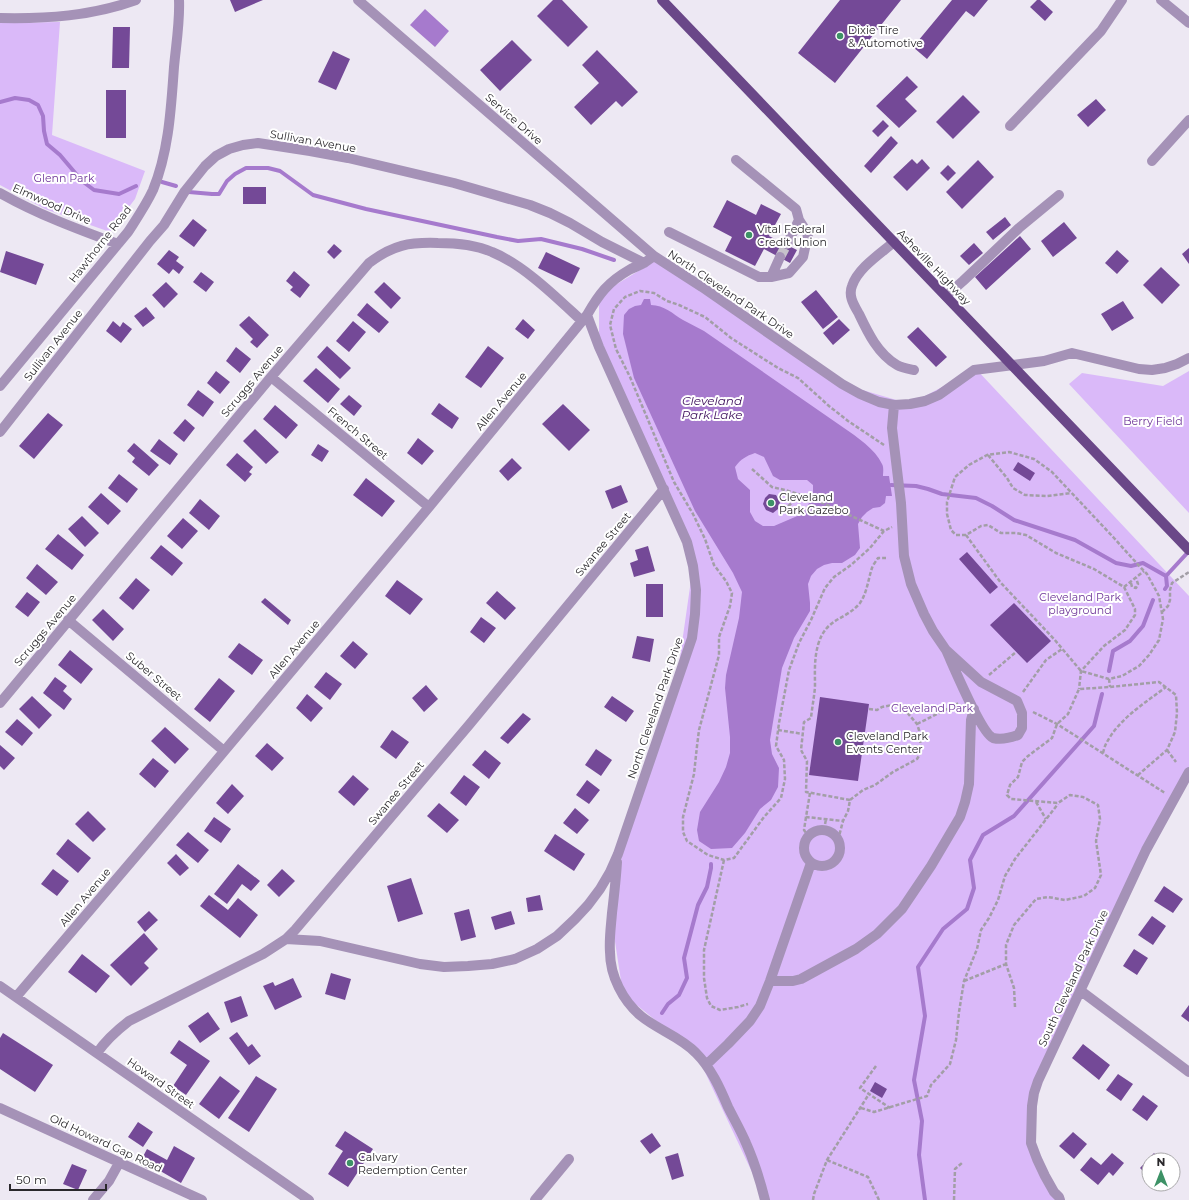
<svg xmlns="http://www.w3.org/2000/svg" width="1189" height="1200" viewBox="0 0 1189 1200" font-family="Montserrat,sans-serif">
	<style>
		.green { fill: #dab9f9 }
		.water { fill: #a67acd; fill-rule: evenodd }
		.lines { fill: none; stroke-linecap: round; stroke-linejoin: round }
		.stream { stroke: #a67acd; stroke-width: 4 }
		.building { fill: #744997 }
		.minor-tunnel { stroke: #c6c2cb; stroke-width: 10; stroke-dasharray: 10 5; stroke-linecap: butt }
		.path { stroke: #a29ea6; stroke-width: 2.5; stroke-dasharray: 4 2; stroke-linecap: butt }
		.minor { stroke: #a592b7; stroke-width: 10 }
		.major { stroke: #6a4788; stroke-width: 10 }
		.poi-dot { fill: #3d9266; stroke: #fff; stroke-width: 1.5 }
		.labels { text-anchor: middle; stroke-width: 4; stroke-linejoin: round; paint-order: stroke }
		.poi-label { font-size: 11px; fill: #2a282c; stroke: #fff; text-anchor: start }
		.street-label { font-size: 11px; fill: #2a282c; stroke: #fff }
		.park-label { font-size: 11px; fill: #6e3598; stroke: #fff }
		.water-label { font-size: 12px; font-style: italic; fill: #3c0e5a; stroke: #fff }
	</style>
	<rect width="100%" height="100%" fill="#ede8f3"/>
	<path class="green" d="M 60,22 L 52,135 L 145,171 L 135,199 L 110,232 L 45,209 L 0,185 L 0,23 Z
		M 658,259 L 842,384 L 910,404 L 976,369 L 1189,596 L 1189,773 L 1038,1081 L 1031,1143 L 1057,1200 L 765,1200 L 696,1053 L 623,994 L 612,922 L 616,875 L 676,685 L 693,566 L 599,347 L 599,295 Z
		M 1189,371 L 1189,513 L 1069,384 L 1082,373 L 1163,386 Z"/>
	<path class="water" d="M 425,9 L 449,31 L 435,47 L 410,25 Z
		M 644,299 L 650,299 L 651,305 C 664,305 673,314 683,320 C 690,324 697,327 704,331 L 844,428 C 857,437 875,449 882,464 C 884,467 883,473 883,476 L 889,476 L 892,496 L 886,496 L 885,503 L 880,507 L 873,508 L 867,512 L 862,517 L 858,524 L 860,548 L 855,555 L 842,563 L 832,563 L 824,565 L 817,569 L 811,576 L 808,584 L 810,603 L 810,611 L 794,638 L 782,668 L 770,740 L 772,754 L 779,768 L 778,787 L 771,800 L 760,809 L 745,833 L 732,848 L 711,849 L 699,841 L 697,830 L 700,812 L 719,782 L 726,767 L 730,753 L 730,737 L 725,688 L 726,675 L 739,618 L 742,592 L 733,573 L 695,511 L 634,378 L 623,334 L 624,315 L 629,309 L 635,306 L 641,305 ZM 755,453 L 764,457 L 773,476 L 780,480 L 807,480 L 813,485 L 813,495 L 808,505 L 802,514 L 774,526 L 763,526 L 755,521 L 750,512 L 750,490 L 738,479 L 735,467 C 741,459 746,456 755,453 Z"/>
	<g class="lines">
		<path class="stream" d="M 0,102 L 15,98 L 29,100 L 38,105 L 43,116 L 44,131 L 47,144 L 60,155 L 82,181 L 94,190 L 119,194 L 136,186
			M 162,182 L 176,186
			M 189,192 L 212,194 L 219,194 L 227,181 L 235,174 L 246,168 L 268,168 L 280,171 L 313,195 L 366,209 L 497,237 L 518,241 L 541,239 L 582,249 L 614,260
			M 891,485 L 916,486 L 928,489 L 942,494 L 976,498 L 992,506 L 1014,520 L 1075,540 L 1116,563 L 1131,566 L 1143,563 L 1166,576
			M 1165,589 L 1167,586 L 1166,576 L 1189,551
			M 1109,671 L 1113,651 L 1130,641 L 1143,626 L 1153,600
			M 662,1013 L 668,1004 L 679,995 L 687,978 L 684,958 L 698,905 L 707,887 L 711,868 L 711,864
			M 925,1200 L 919,1155 L 922,1121 L 914,1080 L 925,1016 L 918,967 L 943,929 L 967,909 L 974,888 L 970,860 L 983,835 L 1014,816 L 1094,726 L 1102,694"/>
	</g>
	<path class="building" d="M 230,0 L 263,0 L 235,12 Z
		M 553,0 L 562,0 L 588,27 L 568,47 L 537,16 Z
		M 840,0 L 901,0 L 835,83 L 798,53 Z
		M 952,0 L 988,0 L 974,17 L 966,11 L 927,59 L 913,47 Z
		M 1037,0 L 1040,0 L 1053,12 L 1045,21 L 1030,7 Z
		M 113,27 L 130,27 L 129,68 L 112,68 Z
		M 512,40 L 532,60 L 500,91 L 480,70 Z
		M 597,50 L 638,92 L 622,107 L 616,101 L 591,125 L 574,107 L 599,83 L 582,65 Z
		M 333,51 L 350,59 L 336,90 L 318,82 Z
		M 907,76 L 918,87 L 905,99 L 917,111 L 899,128 L 876,106 Z
		M 106,90 L 126,90 L 126,138 L 106,138 Z
		M 963,95 L 980,112 L 953,139 L 936,122 Z
		M 1096,99 L 1106,110 L 1088,127 L 1077,115 Z
		M 883,120 L 889,126 L 878,137 L 872,131 Z
		M 891,136 L 898,143 L 871,173 L 864,166 Z
		M 912,159 L 917,164 L 922,159 L 930,168 L 907,191 L 893,177 Z
		M 978,160 L 994,177 L 962,209 L 946,192 Z
		M 948,165 L 956,173 L 948,181 L 940,173 Z
		M 243,187 L 266,187 L 266,204 L 243,204 Z
		M 727,200 L 756,215 L 761,204 L 781,214 L 769,236 L 797,250 L 790,263 L 764,249 L 755,266 L 725,251 L 732,237 L 713,227 Z
		M 1005,217 L 1011,225 L 993,240 L 986,232 Z
		M 193,219 L 207,230 L 194,247 L 179,236 Z
		M 1064,222 L 1077,238 L 1053,257 L 1041,241 Z
		M 1020,236 L 1031,249 L 986,290 L 975,277 Z
		M 974,243 L 983,253 L 969,265 L 960,256 Z
		M 334,244 L 342,251 L 334,259 L 327,252 Z
		M 1189,248 L 1189,264 L 1182,254 Z
		M 169,250 L 179,257 L 176,261 L 184,267 L 179,274 L 173,269 L 169,274 L 157,264 Z
		M 1117,250 L 1129,261 L 1117,274 L 1105,263 Z
		M 6,251 L 44,264 L 36,285 L 0,272 Z
		M 546,252 L 580,268 L 572,284 L 538,268 Z
		M 1161,267 L 1180,285 L 1162,304 L 1143,285 Z
		M 294,271 L 310,285 L 300,298 L 290,290 L 293,287 L 286,281 Z
		M 201,272 L 214,282 L 206,292 L 193,282 Z
		M 166,282 L 178,294 L 164,308 L 152,295 Z
		M 384,282 L 401,298 L 391,309 L 374,292 Z
		M 816,290 L 838,317 L 823,329 L 801,302 Z
		M 1123,301 L 1134,318 L 1112,331 L 1101,314 Z
		M 367,303 L 389,322 L 379,333 L 357,315 Z
		M 146,307 L 155,318 L 143,327 L 134,316 Z
		M 249,316 L 269,335 L 257,348 L 250,342 L 253,339 L 239,325 Z
		M 523,319 L 535,330 L 528,339 L 515,329 Z
		M 839,319 L 850,330 L 833,345 L 823,333 Z
		M 113,321 L 120,327 L 123,322 L 132,329 L 121,343 L 106,331 Z
		M 353,321 L 366,332 L 349,352 L 336,341 Z
		M 918,327 L 947,357 L 936,367 L 907,337 Z
		M 327,346 L 351,368 L 340,379 L 317,357 Z
		M 488,346 L 504,358 L 481,388 L 465,377 Z
		M 236,347 L 251,359 L 240,373 L 226,361 Z
		M 316,368 L 340,389 L 328,403 L 303,381 Z
		M 216,371 L 230,382 L 220,394 L 207,383 Z
		M 198,390 L 214,402 L 203,417 L 187,405 Z
		M 349,395 L 362,406 L 354,416 L 340,404 Z
		M 439,403 L 459,418 L 452,429 L 431,414 Z
		M 563,404 L 590,430 L 569,451 L 542,424 Z
		M 275,405 L 298,425 L 286,439 L 263,419 Z
		M 48,413 L 63,425 L 34,459 L 19,446 Z
		M 185,419 L 195,428 L 184,442 L 173,433 Z
		M 255,429 L 279,452 L 266,464 L 243,441 Z
		M 418,438 L 434,451 L 422,465 L 407,453 Z
		M 159,439 L 178,454 L 170,465 L 150,451 Z
		M 134,443 L 159,465 L 149,476 L 132,462 L 135,458 L 127,451 Z
		M 318,444 L 329,451 L 322,462 L 311,455 Z
		M 237,453 L 253,467 L 249,472 L 252,474 L 245,482 L 226,465 Z
		M 512,458 L 522,468 L 508,481 L 499,471 Z
		M 1018,462 L 1035,473 L 1030,481 L 1013,470 Z
		M 119,474 L 138,489 L 127,503 L 108,488 Z
		M 366,478 L 395,501 L 382,517 L 353,495 Z
		M 621,485 L 628,502 L 612,509 L 605,491 Z
		M 101,493 L 121,511 L 108,525 L 88,507 Z
		M 769,494 L 776,495 L 780,502 L 778,509 L 773,513 L 766,510 L 763,504 L 765,498 Z
		M 200,499 L 220,516 L 209,530 L 189,513 Z
		M 82,516 L 99,533 L 85,547 L 68,529 Z
		M 183,518 L 198,531 L 182,549 L 167,536 Z
		M 58,534 L 84,555 L 72,570 L 45,549 Z
		M 161,545 L 183,563 L 172,576 L 150,558 Z
		M 648,546 L 655,571 L 634,577 L 630,563 L 638,560 L 635,550 Z
		M 967,552 L 998,587 L 990,594 L 959,559 Z
		M 37,564 L 58,582 L 46,595 L 26,578 Z
		M 136,578 L 150,590 L 133,610 L 119,598 Z
		M 397,580 L 423,599 L 410,615 L 385,596 Z
		M 646,584 L 663,584 L 663,617 L 646,617 Z
		M 497,591 L 516,608 L 505,620 L 486,603 Z
		M 27,592 L 40,602 L 28,617 L 15,607 Z
		M 265,598 L 291,620 L 288,625 L 261,602 Z
		M 1014,603 L 1051,641 L 1027,663 L 990,625 Z
		M 103,609 L 124,629 L 113,641 L 92,620 Z
		M 481,617 L 496,628 L 484,643 L 470,632 Z
		M 637,636 L 654,639 L 650,662 L 632,658 Z
		M 353,641 L 368,654 L 355,669 L 340,656 Z
		M 239,643 L 263,660 L 252,675 L 228,657 Z
		M 70,650 L 93,669 L 81,684 L 58,665 Z
		M 326,672 L 342,684 L 330,700 L 314,687 Z
		M 55,677 L 67,686 L 63,691 L 72,699 L 64,710 L 43,693 Z
		M 219,678 L 235,691 L 210,722 L 194,709 Z
		M 426,685 L 438,699 L 424,712 L 412,698 Z
		M 307,694 L 323,708 L 311,722 L 296,708 Z
		M 32,696 L 52,715 L 39,729 L 19,709 Z
		M 612,696 L 634,711 L 626,722 L 604,707 Z
		M 820,697 L 869,704 L 858,781 L 809,775 Z
		M 523,713 L 531,719 L 508,744 L 500,738 Z
		M 17,719 L 33,733 L 22,746 L 5,732 Z
		M 165,727 L 189,749 L 175,764 L 151,741 Z
		M 392,730 L 409,742 L 396,759 L 380,747 Z
		M 267,743 L 284,758 L 272,771 L 255,756 Z
		M 0,745 L 15,758 L 4,770 L 0,766 Z
		M 596,749 L 612,760 L 601,776 L 585,765 Z
		M 485,750 L 501,763 L 489,779 L 472,765 Z
		M 153,758 L 169,771 L 155,788 L 139,774 Z
		M 353,775 L 369,789 L 354,806 L 338,792 Z
		M 464,775 L 480,787 L 466,806 L 450,793 Z
		M 587,780 L 600,790 L 589,804 L 576,795 Z
		M 232,784 L 244,796 L 228,814 L 216,803 Z
		M 439,803 L 459,820 L 447,833 L 427,816 Z
		M 575,808 L 589,820 L 577,834 L 563,823 Z
		M 88,811 L 106,829 L 93,842 L 75,824 Z
		M 214,817 L 231,829 L 221,843 L 204,831 Z
		M 188,832 L 209,850 L 198,863 L 176,845 Z
		M 555,834 L 585,854 L 574,871 L 544,851 Z
		M 68,839 L 91,858 L 78,873 L 56,854 Z
		M 176,854 L 189,868 L 180,876 L 167,863 Z
		M 238,864 L 260,881 L 251,891 L 242,884 L 227,904 L 214,894 Z
		M 53,869 L 69,881 L 57,896 L 41,884 Z
		M 282,869 L 295,881 L 279,897 L 267,885 Z
		M 411,878 L 423,914 L 398,922 L 387,886 Z
		M 1164,886 L 1183,899 L 1173,913 L 1154,901 Z
		M 209,895 L 228,910 L 238,898 L 258,915 L 240,938 L 200,906 Z
		M 540,895 L 543,910 L 528,912 L 526,898 Z
		M 469,909 L 476,937 L 461,941 L 454,913 Z
		M 149,911 L 158,920 L 145,932 L 137,922 Z
		M 511,911 L 515,924 L 495,930 L 491,917 Z
		M 1152,916 L 1166,926 L 1153,945 L 1138,935 Z
		M 144,933 L 158,949 L 144,963 L 149,968 L 131,986 L 110,965 Z
		M 1134,949 L 1148,958 L 1137,975 L 1123,966 Z
		M 82,954 L 110,976 L 96,993 L 68,972 Z
		M 331,973 L 351,979 L 345,1000 L 325,994 Z
		M 293,978 L 302,997 L 275,1010 L 263,986 L 273,982 L 275,986 Z
		M 241,996 L 248,1016 L 231,1023 L 224,1002 Z
		M 1189,1005 L 1189,1022 L 1181,1016 Z
		M 208,1012 L 220,1029 L 200,1043 L 188,1026 Z
		M 237,1032 L 248,1047 L 252,1044 L 261,1056 L 249,1065 L 229,1038 Z
		M 3,1033 L 53,1065 L 35,1092 L 0,1069 L 0,1038 Z
		M 179,1040 L 210,1061 L 186,1095 L 173,1086 L 187,1065 L 170,1053 Z
		M 1083,1044 L 1110,1065 L 1099,1080 L 1072,1058 Z
		M 1118,1074 L 1133,1084 L 1121,1101 L 1106,1090 Z
		M 220,1076 L 240,1091 L 219,1119 L 199,1104 Z
		M 256,1076 L 277,1089 L 249,1132 L 228,1118 Z
		M 875,1082 L 887,1089 L 882,1098 L 870,1091 Z
		M 1143,1095 L 1158,1106 L 1147,1121 L 1132,1110 Z
		M 138,1122 L 153,1132 L 143,1147 L 128,1137 Z
		M 345,1131 L 373,1149 L 348,1187 L 328,1174 L 343,1151 L 335,1146 Z
		M 1073,1132 L 1087,1144 L 1074,1159 L 1059,1146 Z
		M 652,1133 L 661,1146 L 650,1154 L 640,1141 Z
		M 174,1146 L 195,1158 L 181,1183 L 150,1165 L 148,1169 L 139,1164 L 147,1149 L 167,1160 Z
		M 678,1153 L 684,1176 L 672,1180 L 665,1157 Z
		M 1112,1153 L 1124,1163 L 1113,1176 L 1109,1172 L 1098,1185 L 1080,1170 L 1091,1157 L 1101,1165 Z
		M 1154,1153 L 1160,1160 L 1149,1160 L 1149,1177 L 1140,1168 Z
		M 72,1164 L 87,1170 L 78,1190 L 63,1184 Z"/>
	<g class="lines">
		<path class="minor-tunnel" d="M 780,257 L 787,244"/>
		<path class="path" d="M 884,445 L 848,421 L 829,406 L 798,378 L 778,368 L 731,338 L 705,317 L 679,305 L 667,301 L 654,293 L 640,291 L 625,297 L 614,309 L 610,325 L 616,349 L 630,377 L 674,482 L 693,514 L 705,539 L 714,565 L 726,581 L 732,593 L 730,606 L 719,637 L 719,655 L 699,730 L 697,746 L 694,774 L 683,817 L 683,832 L 687,841 L 708,855 L 724,860 L 734,858 L 764,817 L 781,798 L 785,779 L 784,760 L 776,746 L 779,723 L 789,670 L 799,643 L 811,620 L 825,588 L 834,577 L 851,565 L 870,548 L 884,531 L 892,527
			M 988,455 L 1007,478 L 1013,488 L 1025,495 L 1047,496 L 1071,493
			M 752,469 L 772,487 L 785,490 L 812,498 L 884,531
			M 779,514 L 801,495
			M 966,535 L 956,535 L 951,530 L 947,514 L 947,502 L 955,477 L 969,465 L 987,455 L 1009,452 L 1034,459 L 1052,472 L 1114,538 L 1141,568 L 1147,574 L 1159,596 L 1163,619 L 1159,640 L 1149,655 L 1139,666 L 1122,676 L 1109,679 L 1081,671 L 1054,639 L 1001,583 L 966,535 L 981,526 L 988,525 L 1001,533 L 1016,533 L 1026,535 L 1056,553 L 1094,569 L 1124,587 L 1135,609 L 1135,615 L 1125,630 L 1104,646 L 1081,671 L 1079,689
			M 1131,583 L 1132,587 L 1136,588 L 1138,584 L 1136,578
			M 1124,587 L 1144,571
			M 1162,612 L 1168,606 L 1170,600 L 1170,590 L 1172,583 L 1189,572
			M 989,675 L 1016,652
			M 1109,679 L 1110,687
			M 1023,692 L 1046,660 L 1062,649
			M 1033,712 L 1057,724 L 1165,793
			M 917,724 L 959,703
			M 778,730 L 803,734
			M 1167,750 L 1176,762
			M 1103,753 C 1104,749 1105,745 1107,742 C 1120,718 1145,703 1166,687
			M 810,793 L 806,817 L 843,821
			M 850,800 L 806,792 L 807,761 L 801,750 L 804,722 L 811,718 C 812,708 814,698 815,687 C 815,673 814,659 818,645 C 826,617 845,621 860,603 C 867,593 868,580 872,568 C 873,565 876,561 878,558 L 886,558
			M 1036,802 L 1046,819
			M 806,817 L 804,830 L 808,836
			M 824,830 L 826,819
			M 838,840 L 843,821 L 848,811 L 850,800 L 863,790 L 875,785 L 893,772 L 917,759 L 920,754 L 921,748 L 919,730 L 917,724 L 905,710 L 899,706 L 892,705 L 882,707 L 877,710 L 868,709
			M 724,860 L 704,950 L 704,978 L 707,998 L 711,1006 L 720,1010 L 738,1007 L 748,1004
			M 964,981 L 1006,964
			M 1015,1007 L 1014,988 L 1006,964 L 1006,945 L 1014,925 L 1036,899 L 1048,897 L 1065,900 L 1084,896 L 1095,888 L 1101,875 L 1096,841 L 1100,819 L 1098,805 L 1083,797 L 1070,795 L 1058,803 L 1011,799 L 1007,795 L 1010,785 L 1018,777 L 1022,762 L 1028,756 L 1052,738 L 1057,724 L 1068,714 L 1079,689 L 1110,687 L 1159,682 L 1176,695 L 1177,713 L 1175,732 L 1167,750 L 1138,775
			M 876,1066 L 860,1088 L 890,1108
			M 861,1108 L 874,1112 L 927,1096 L 931,1085 L 950,1064 L 956,1040 L 959,1012 L 964,981 L 977,949 L 981,930 L 989,918 L 998,900 L 1005,876 L 1015,859 L 1058,804
			M 827,1160 L 868,1177 L 879,1200
			M 813,1200 L 814,1194 L 827,1160 L 869,1094
			M 954,1200 L 955,1169 L 962,1163"/>
		<path class="minor" d="M 358,0 L 654,256 L 702,287 L 842,384 L 860,394 L 879,402 L 894,405 L 910,404 L 925,401 L 939,395 L 974,370 L 1044,361 L 1072,353 L 1139,369 L 1152,370 L 1165,368 L 1177,364 L 1189,358
			M 1161,0 L 1189,23
			M 0,18 C 46,19 92,16 136,0
			M 1010,126 L 1101,31 L 1122,0
			M 1152,161 L 1189,120
			M 0,193 C 37,214 77,229 118,244
			M 669,232 L 759,277 L 771,277 L 789,273 L 803,257 L 808,234 L 799,220 L 796,209 L 736,160
			M 894,242 C 880,254 858,268 852,286 C 848,296 854,305 859,314 C 868,333 878,354 897,365 C 902,368 909,369 914,370
			M 787,244 L 799,220
			M 771,277 L 780,257
			M 946,296 L 963,281 L 1019,228 L 1059,195
			M 271,377 L 429,507
			M 0,386 L 128,232 C 137,218 146,205 153,190 C 169,151 171,108 174,67 C 176,45 180,22 179,0
			M 894,405 L 892,428 L 901,503 L 904,556 L 911,584 L 924,614 L 933,631 L 946,650 L 981,682 L 1017,701 L 1022,713 L 1022,728 L 1018,735 C 1010,738 1002,740 993,738 C 981,733 953,665 946,650
			M 0,432 L 150,241 L 164,225 L 185,191 L 205,166 L 216,156 L 229,149 L 243,145 L 258,143 L 310,151 L 348,158 L 454,183 L 530,205 L 550,213 L 570,223 L 602,242 L 644,263
			M 68,620 L 224,751
			M 0,703 L 271,377 L 369,263 C 393,245 409,242 438,243 C 456,243 476,245 492,252 C 524,265 557,298 582,321
			M804 848a18 18 0 1 1 36 0a18 18 0 1 1-36 0Z
			M 617,862 C 616,879 614,896 612,913 C 611,926 609,939 610,952 C 610,976 623,1001 641,1016 C 658,1030 681,1037 696,1053 C 711,1068 720,1088 728,1107 C 734,1119 741,1131 746,1143 C 754,1161 760,1180 765,1200
			M 286,939 L 320,941 L 420,964 L 444,967 L 468,966 L 492,964 L 515,959 L 537,949 L 557,936 L 575,919 L 588,905 L 600,889 L 610,872 L 618,854 L 692,638 L 695,614 L 696,590 L 693,566 L 687,542 L 599,347 L 587,315 C 599,294 608,282 629,270 C 634,267 639,266 644,263 C 647,261 651,258 654,256
			M 770,981 L 793,981 L 801,979 L 856,949 L 877,934 L 902,909 L 931,866 L 960,817 L 965,802 L 969,784 L 971,720 L 974,709
			M 0,986 L 309,1200
			M 1081,991 L 1189,1072
			M 16,997 L 153,836 L 429,507 L 587,315
			M 97,1053 C 106,1040 116,1031 129,1021 L 263,954 L 286,939 L 295,930 L 469,725 L 664,489
			M 706,1065 L 728,1044 L 750,1021 L 760,1006 L 770,981 L 811,863
			M 0,1108 L 202,1200
			M 93,1200 L 109,1181 L 119,1163
			M 535,1200 L 569,1159
			M 1060,1200 L 1059,1197 L 1054,1192 L 1045,1176 L 1037,1159 L 1031,1143 L 1032,1106 L 1034,1093 L 1038,1081 L 1146,850 L 1189,772"/>
		<path class="major" d="M 662,0 L 1189,550"/>
	</g>
	<g class="poi-dot">
		<circle cx="840" cy="36" r="4"/>
		<circle cx="749" cy="235" r="4"/>
		<circle cx="771" cy="503" r="4"/>
		<circle cx="838" cy="742" r="4"/>
		<circle cx="350" cy="1163" r="4"/>
	</g>
	<g class="labels">
		<g class="poi-label">
			<text x="848" y="34">Dixie Tire<tspan x="848" dy="13">&amp; Automotive</tspan></text>
			<text x="757" y="233">Vital Federal<tspan x="757" dy="13">Credit Union</tspan></text>
			<text x="779" y="501">Cleveland<tspan x="779" dy="13">Park Gazebo</tspan></text>
			<text x="846" y="740">Cleveland Park<tspan x="846" dy="13">Events Center</tspan></text>
			<text x="358" y="1161">Calvary<tspan x="358" dy="13">Redemption Center</tspan></text>
		</g>
		<g class="street-label">
			<text transform="translate(514 119) rotate(41)" y="4">Service Drive</text>
			<text transform="translate(313 141) rotate(10)" y="4">Sullivan Avenue</text>
			<text transform="translate(52 204) rotate(24)" y="4">Elmwood Drive</text>
			<text transform="translate(100 244) rotate(-52)" y="4">Hawthorne Road</text>
			<text transform="translate(934 267) rotate(46)" y="4">Asheville Highway</text>
			<text transform="translate(731 294) rotate(34)" y="4">North Cleveland Park Drive</text>
			<text transform="translate(53 345) rotate(-52)" y="4">Sullivan Avenue</text>
			<text transform="translate(252 381) rotate(-50)" y="4">Scruggs Avenue</text>
			<text transform="translate(501 401) rotate(-50)" y="4">Allen Avenue</text>
			<text transform="translate(358 433) rotate(40)" y="4">French Street</text>
			<text transform="translate(603 544) rotate(-50)" y="4">Swanee Street</text>
			<text transform="translate(45 630) rotate(-50)" y="4">Scruggs Avenue</text>
			<text transform="translate(294 649) rotate(-50)" y="4">Allen Avenue</text>
			<text transform="translate(154 676) rotate(40)" y="4">Suber Street</text>
			<text transform="translate(655 708) rotate(-71)" y="4">North Cleveland Park Drive</text>
			<text transform="translate(396 793) rotate(-50)" y="4">Swanee Street</text>
			<text transform="translate(85 897) rotate(-50)" y="4">Allen Avenue</text>
			<text transform="translate(1073 978) rotate(-65)" y="4">South Cleveland Park Drive</text>
			<text transform="translate(161 1083) rotate(35)" y="4">Howard Street</text>
			<text transform="translate(106 1143) rotate(25)" y="4">Old Howard Gap Road</text>
		</g>
		<g class="park-label">
			<text x="64" y="182">Glenn Park</text>
			<text x="1153" y="425">Berry Field</text>
			<text x="1080" y="601">Cleveland Park<tspan x="1080" dy="13">playground</tspan></text>
			<text x="932" y="712">Cleveland Park</text>
		</g>
		<g class="water-label">
			<text x="712" y="405">Cleveland<tspan x="712" dy="14">Park Lake</tspan></text>
		</g>
	</g>
	<g transform="translate(1161 1172)"><circle r="19" fill="#ffffff" stroke="#aaa9ab"/>
	<path d="M0-3L7 15L0 10L-7 15Z" fill="#3d9266"/>
	<text y="-6" font-size="11" font-weight="bold" text-anchor="middle" fill="#2a282c">N</text>
	</g>
	<path d="M10 1184v6h96v-6" fill="none" stroke="#2a282c" stroke-width="2"/>
	<text x="16" y="1184" font-size="12" fill="#2a282c" stroke="#ffffff" stroke-width="3" paint-order="stroke">50 m</text>
</svg>
